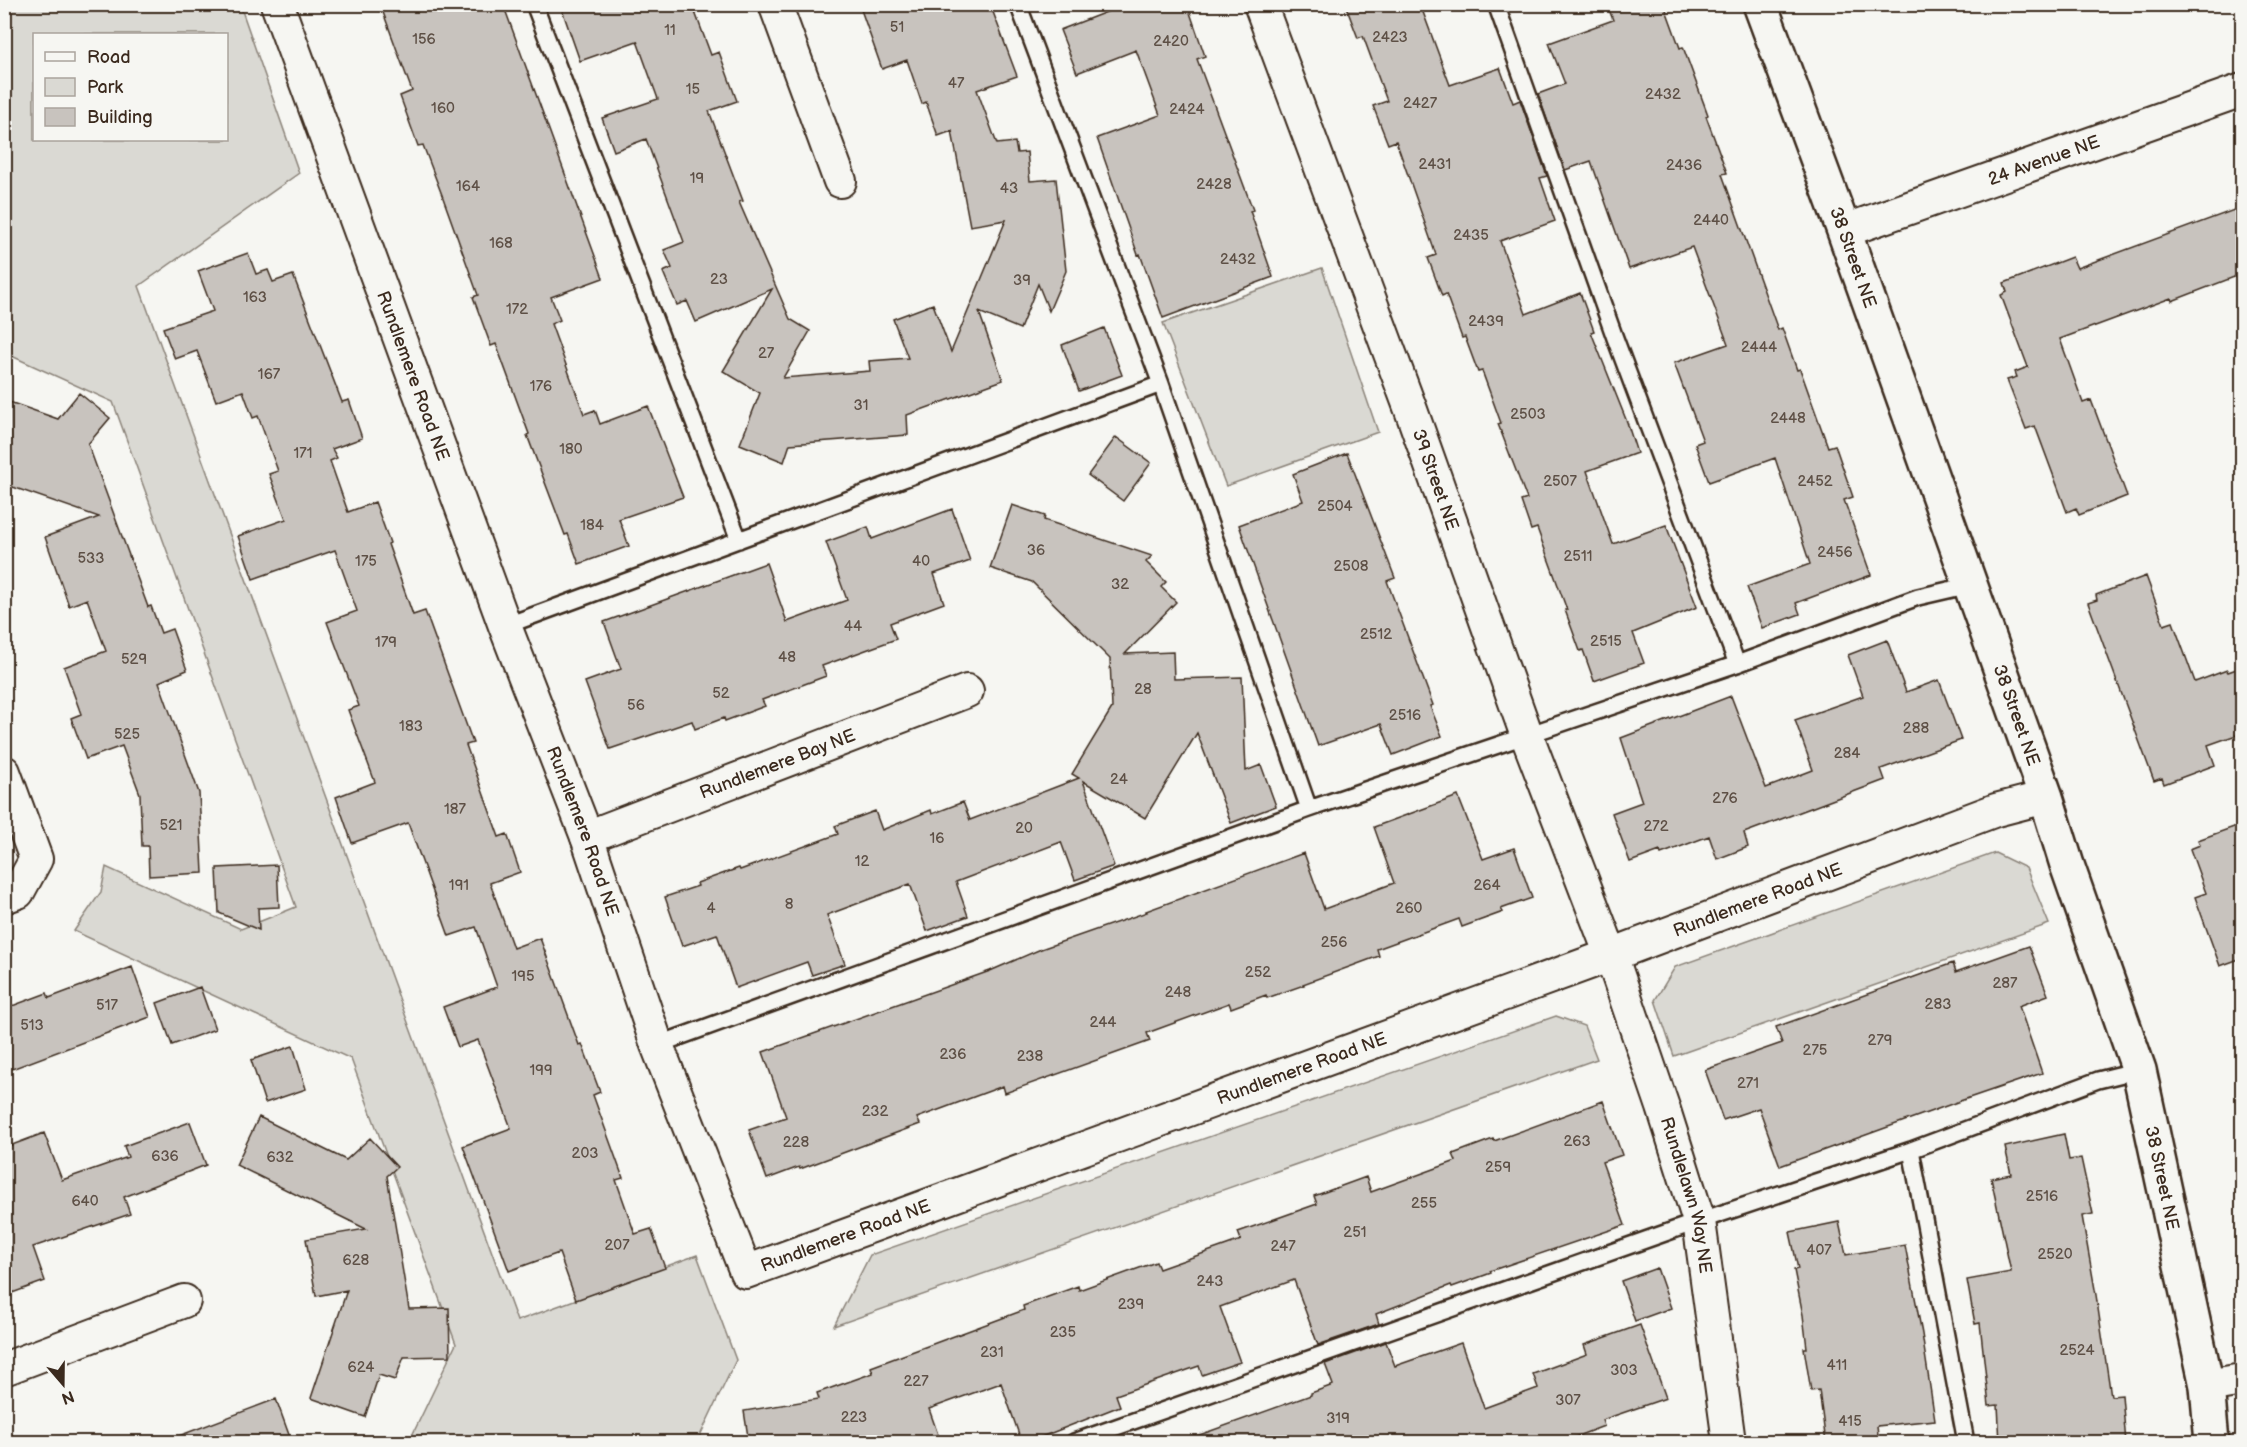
<svg xmlns="http://www.w3.org/2000/svg" width="2247" height="1447" viewBox="0 0 2247 1447" font-family="'Balsamiq Sans',sans-serif">
	<style>
		.green { fill: #dad9d3; stroke: #8a8278; stroke-width: 1.5; fill-rule: evenodd }
		.building { fill: #c8c3be; stroke: #3b2a1e; stroke-width: 1.5 }
		.lines { fill: none; stroke-linecap: round; stroke-linejoin: round }
		.lane-casing { stroke: #3b2a1e; stroke-width: 20 }
		.street-casing { stroke: #3b2a1e; stroke-width: 36 }
		.secondary-casing { stroke: #3b2a1e; stroke-width: 38 }
		.lane { stroke: #f6f6f2; stroke-width: 15 }
		.street { stroke: #f6f6f2; stroke-width: 32 }
		.secondary { stroke: #f6f6f2; stroke-width: 33 }
		.labels { text-anchor: middle; stroke-width: 6; stroke-linejoin: round; paint-order: stroke }
		.number-label { font-size: 15px; fill: #5e5046 }
		.street-label { font-size: 18px; fill: #3b2a1e; stroke: #f6f6f2 }
	</style>
	<rect width="100%" height="100%" fill="#f6f6f2"/>
	<filter id="ink" filterUnits="userSpaceOnUse"><feTurbulence type="fractalNoise" baseFrequency=".0167" numOctaves="2"/><feDisplacementMap in="SourceGraphic" scale="12" xChannelSelector="R" yChannelSelector="G"/><feConvolveMatrix kernelMatrix="1 2 1 2 8 2 1 2 1" color-interpolation-filters="sRGB"/></filter>
	<g filter="url(#ink)">
		<path class="green" d="M 5,5 L 240,5 L 299,173 L 139,286 L 517,1321 L 697,1255 L 736,1360 L 697,1442 L 409,1442 L 456,1344 L 351,1059 L 74,931 L 101,892 L 106,867 L 241,929 L 296,907 L 113,402 L 5,353 ZM 34,34 L 226,34 L 226,140 L 34,140 Z
			M 1322,268 L 1378,432 L 1226,486 L 1163,323 Z
			M 1995,853 L 2026,868 L 2049,924 L 1674,1056 L 1655,1000 L 1675,967 Z
			M 1556,1016 L 1584,1026 L 1597,1059 L 834,1326 L 870,1255 Z"/>
		<path class="building" d="M 380,4 L 503,4 L 603,278 L 551,297 L 560,320 L 551,324 L 584,414 L 595,410 L 600,424 L 648,406 L 683,497 L 619,519 L 629,546 L 579,564 L 568,534 L 565,535 L 527,435 L 529,434 L 496,344 L 491,346 L 473,297 L 478,295 L 442,195 L 423,145 L 418,146 L 400,96 L 412,91 Z
			M 560,4 L 692,4 L 711,55 L 719,52 L 737,101 L 709,111 L 743,201 L 739,202 L 790,319 L 810,331 L 783,378 L 870,371 L 869,361 L 908,358 L 893,319 L 933,304 L 951,352 L 1006,220 L 970,226 L 952,131 L 938,136 L 926,102 L 922,104 L 907,60 L 882,69 L 859,4 L 990,4 L 1017,76 L 977,90 L 997,144 L 1015,142 L 1017,153 L 1027,152 L 1030,181 L 1056,179 L 1066,271 L 1049,311 L 1038,284 L 1020,329 L 979,312 L 1003,380 L 907,415 L 908,435 L 790,444 L 784,462 L 740,444 L 760,393 L 723,371 L 772,289 L 696,322 L 687,301 L 677,305 L 663,272 L 672,268 L 664,250 L 684,242 L 646,139 L 614,151 L 602,118 L 658,99 L 637,41 L 580,61 Z
			M 1127,4 L 1187,4 L 1205,56 L 1197,59 L 1253,210 L 1250,211 L 1273,277 L 1163,318 L 1140,254 L 1138,255 L 1097,138 L 1160,115 L 1136,50 L 1077,73 L 1060,30 Z
			M 1345,4 L 1420,4 L 1450,85 L 1500,68 L 1513,103 L 1520,100 L 1547,176 L 1540,178 L 1555,221 L 1500,241 L 1526,314 L 1580,293 L 1594,331 L 1591,332 L 1627,422 L 1637,453 L 1587,471 L 1613,544 L 1666,525 L 1697,607 L 1633,633 L 1644,663 L 1594,681 L 1583,650 L 1580,651 L 1565,610 L 1567,610 L 1537,528 L 1531,530 L 1521,501 L 1527,499 L 1498,424 L 1501,423 L 1482,371 L 1478,372 L 1465,337 L 1462,338 L 1446,294 L 1442,296 L 1428,258 L 1436,255 L 1396,141 L 1388,144 L 1373,106 L 1387,101 L 1363,36 L 1358,38 Z
			M 1607,4 L 1664,4 L 1680,48 L 1683,47 L 1708,115 L 1706,116 L 1727,173 L 1722,174 L 1778,330 L 1782,328 L 1797,370 L 1800,369 L 1828,447 L 1835,445 L 1853,497 L 1844,500 L 1871,575 L 1796,603 L 1800,614 L 1762,628 L 1747,587 L 1810,564 L 1775,458 L 1709,482 L 1695,444 L 1703,441 L 1674,363 L 1728,344 L 1692,247 L 1629,269 L 1591,161 L 1565,170 L 1538,94 L 1565,84 L 1549,43 L 1613,20 Z
			M 2242,207 L 2242,274 L 2172,301 L 2171,298 L 2060,339 L 2083,403 L 2091,400 L 2127,496 L 2079,515 L 2076,508 L 2067,512 L 2035,426 L 2026,429 L 2007,380 L 2017,377 L 2015,372 L 2028,367 L 2001,295 L 2007,292 L 2004,283 L 2072,257 L 2077,268 Z
			M 248,253 L 256,274 L 268,270 L 273,282 L 293,275 L 342,402 L 349,400 L 362,438 L 332,449 L 337,458 L 330,461 L 348,512 L 375,502 L 390,543 L 388,544 L 413,615 L 425,611 L 473,743 L 466,745 L 499,837 L 507,834 L 520,872 L 490,883 L 513,948 L 540,938 L 579,1045 L 582,1044 L 600,1092 L 593,1095 L 623,1178 L 616,1180 L 635,1234 L 651,1229 L 665,1268 L 576,1300 L 559,1253 L 509,1271 L 463,1146 L 511,1128 L 478,1040 L 458,1047 L 443,1007 L 497,987 L 476,927 L 449,936 L 408,823 L 352,843 L 336,797 L 375,782 L 348,710 L 359,706 L 327,622 L 357,611 L 335,550 L 253,579 L 238,536 L 286,519 L 269,474 L 278,471 L 258,416 L 253,418 L 243,391 L 216,401 L 197,351 L 175,359 L 163,328 L 213,311 L 198,271 Z
			M 1104,328 L 1122,375 L 1079,391 L 1062,345 Z
			M 79,393 L 110,418 L 88,444 L 148,607 L 151,606 L 161,633 L 172,629 L 187,670 L 159,682 L 199,793 L 203,873 L 149,876 L 148,846 L 142,846 L 140,794 L 122,746 L 86,759 L 71,718 L 81,714 L 64,667 L 106,651 L 87,599 L 69,606 L 45,537 L 99,517 L 4,484 L 4,400 L 58,419 Z
			M 1116,437 L 1151,463 L 1123,501 L 1088,475 Z
			M 1347,453 L 1395,578 L 1387,581 L 1433,705 L 1430,706 L 1442,736 L 1393,755 L 1381,724 L 1318,746 L 1239,525 L 1303,501 L 1293,474 Z
			M 1012,505 L 1045,516 L 1044,520 L 1152,556 L 1146,562 L 1166,582 L 1161,587 L 1176,602 L 1125,654 L 1173,652 L 1174,679 L 1242,677 L 1246,771 L 1261,765 L 1276,806 L 1231,823 L 1197,733 L 1145,818 L 1083,781 L 1114,866 L 1075,880 L 1061,842 L 956,882 L 968,916 L 927,931 L 910,884 L 827,915 L 845,964 L 812,975 L 807,962 L 736,988 L 717,934 L 682,946 L 665,897 L 698,886 L 697,883 L 739,868 L 740,870 L 838,834 L 835,826 L 875,811 L 882,830 L 931,810 L 932,814 L 963,802 L 970,820 L 1079,778 L 1072,774 L 1112,708 L 1110,659 L 1032,582 L 990,568 Z
			M 952,509 L 970,561 L 934,574 L 944,603 L 890,623 L 896,639 L 822,666 L 826,676 L 762,700 L 765,706 L 725,721 L 724,718 L 695,729 L 692,721 L 610,749 L 585,682 L 621,669 L 604,622 L 766,563 L 787,622 L 847,600 L 826,542 L 868,527 L 872,539 Z
			M 2146,576 L 2164,625 L 2173,622 L 2195,682 L 2227,670 L 2228,672 L 2242,667 L 2242,733 L 2208,745 L 2215,765 L 2164,784 L 2162,778 L 2154,781 L 2088,603 L 2097,600 L 2096,595 Z
			M 1887,640 L 1906,692 L 1939,680 L 1961,740 L 1881,769 L 1885,780 L 1744,833 L 1748,847 L 1717,859 L 1709,836 L 1661,854 L 1660,851 L 1630,862 L 1612,813 L 1642,802 L 1621,738 L 1731,696 L 1766,788 L 1813,770 L 1795,720 L 1863,696 L 1848,655 Z
			M 1458,796 L 1483,859 L 1514,848 L 1532,898 L 1501,909 L 1503,912 L 1462,927 L 1459,919 L 1377,949 L 1379,956 L 1303,984 L 1304,985 L 1267,998 L 1266,995 L 1231,1008 L 1229,1003 L 1147,1033 L 1150,1041 L 1005,1093 L 1003,1086 L 917,1118 L 920,1124 L 800,1169 L 799,1167 L 767,1179 L 749,1130 L 786,1117 L 763,1052 L 990,971 L 1041,949 L 1147,912 L 1146,911 L 1304,853 L 1324,909 L 1394,883 L 1374,827 Z
			M 2242,824 L 2242,958 L 2220,966 L 2195,897 L 2206,893 L 2190,849 L 2200,845 L 2198,840 Z
			M 277,865 L 279,907 L 258,908 L 259,930 L 219,913 L 217,868 Z
			M 2029,946 L 2048,995 L 2019,1006 L 2042,1073 L 1960,1101 L 1780,1166 L 1759,1108 L 1723,1120 L 1705,1070 L 1782,1043 L 1776,1027 L 1953,963 L 1956,972 Z
			M 132,967 L 150,1017 L 4,1072 L 4,1009 L 47,993 L 49,998 Z
			M 200,987 L 215,1029 L 172,1045 L 157,1003 Z
			M 293,1046 L 306,1089 L 265,1103 L 251,1060 Z
			M 1603,1101 L 1622,1155 L 1602,1162 L 1625,1225 L 1490,1271 L 1491,1273 L 1452,1287 L 1451,1285 L 1376,1314 L 1379,1324 L 1318,1345 L 1294,1280 L 1220,1307 L 1240,1362 L 1202,1375 L 1199,1366 L 1116,1395 L 1120,1406 L 1026,1443 L 1022,1443 L 1001,1383 L 929,1409 L 941,1443 L 749,1443 L 744,1411 L 819,1399 L 817,1393 L 873,1373 L 871,1367 L 1024,1310 L 1023,1306 L 1078,1286 L 1079,1290 L 1156,1262 L 1159,1269 L 1241,1240 L 1238,1232 L 1317,1204 L 1314,1196 L 1366,1177 L 1371,1192 L 1456,1161 L 1453,1154 L 1493,1139 L 1494,1141 Z
			M 259,1117 L 346,1160 L 370,1138 L 397,1167 L 387,1176 L 409,1309 L 449,1308 L 450,1356 L 404,1357 L 395,1380 L 379,1375 L 365,1417 L 311,1398 L 347,1290 L 316,1296 L 306,1239 L 366,1229 L 236,1165 Z
			M 190,1122 L 206,1165 L 124,1197 L 130,1214 L 33,1247 L 45,1281 L 4,1296 L 4,1148 L 44,1133 L 62,1180 L 128,1157 L 124,1146 Z
			M 2064,1134 L 2069,1160 L 2081,1158 L 2093,1214 L 2082,1216 L 2096,1295 L 2111,1396 L 2122,1395 L 2126,1443 L 2000,1443 L 1998,1405 L 1989,1406 L 1980,1323 L 1975,1324 L 1967,1280 L 2011,1272 L 1991,1178 L 2011,1174 L 2005,1147 Z
			M 1839,1222 L 1846,1255 L 1905,1245 L 1922,1334 L 1935,1420 L 1877,1426 L 1879,1443 L 1826,1443 L 1819,1390 L 1811,1391 L 1804,1348 L 1807,1348 L 1803,1315 L 1794,1270 L 1798,1269 L 1790,1232 Z
			M 1657,1268 L 1671,1308 L 1635,1321 L 1621,1281 Z
			M 1640,1325 L 1666,1398 L 1602,1420 L 1604,1426 L 1559,1443 L 1192,1443 L 1191,1438 L 1311,1395 L 1311,1393 L 1333,1385 L 1325,1364 L 1386,1342 L 1395,1366 L 1461,1343 L 1484,1408 L 1538,1388 L 1533,1374 L 1587,1354 L 1584,1345 Z
			M 276,1399 L 292,1443 L 168,1443 L 168,1440 Z"/>
		<g class="lines">
			<g class="lane-casing">
				<path id="lane" d="M 534,4 L 739,540
					M 1018,4 L 1161,384 L 1309,809
					M 1496,4 L 1615,338 L 1737,664
					M 505,626 L 1161,384
					M 657,1045 L 1309,809 L 1737,664 L 1918,597 L 1970,585
					M 1911,1150 L 2098,1080 L 2139,1070
					M 1074,1442 L 1699,1221 L 1911,1150 L 1966,1442"/>
			</g>
			<g class="street-casing">
				<g id="street">
					<path id="s1" d="M 277,4 L 505,626 L 587,837 L 657,1045 L 746,1272 L 1611,955 L 1996,810 L 2046,797"/>
					<path d="M 775,4 L 840,181"/>
					<path id="s2" d="M 1260,4 L 1411,410 L 1527,736 L 1611,955 L 1663,1107 L 1699,1221 L 1729,1442"/>
					<path id="s3" d="M 1844,231 L 2242,90"/>
					<path d="M 4,772 L 36,859 L 18,892 L 4,897"/>
					<path id="s4" d="M 587,837 L 967,691"/>
					<path d="M 4,1369 L 184,1301"/>
					<path d="M 2207,1386 L 2242,1380"/>
				</g>
			</g>
			<g class="secondary-casing">
				<g id="secondary">
					<path id="s5" d="M 1760,4 L 1844,231 L 2046,797 L 2067,865 L 2139,1070 L 2207,1386 L 2212,1442"/>
				</g>
			</g>
			<use href="#lane" class="lane"/>
			<use href="#street" class="street"/>
			<use href="#secondary" class="secondary"/>
		</g>
	</g>
	<g class="labels">
		<g class="number-label">
			<text x="897" y="32">51</text>
			<text x="670" y="35">11</text>
			<text x="1390" y="42">2423</text>
			<text x="424" y="44">156</text>
			<text x="1171" y="46">2420</text>
			<text x="956" y="88">47</text>
			<text x="693" y="94">15</text>
			<text x="1663" y="99">2432</text>
			<text x="1420" y="108">2427</text>
			<text x="443" y="113">160</text>
			<text x="1187" y="114">2424</text>
			<text x="1435" y="169">2431</text>
			<text x="1684" y="170">2436</text>
			<text x="697" y="183">19</text>
			<text x="1214" y="189">2428</text>
			<text x="468" y="191">164</text>
			<text x="1009" y="193">43</text>
			<text x="1711" y="225">2440</text>
			<text x="1471" y="240">2435</text>
			<text x="501" y="248">168</text>
			<text x="1238" y="264">2432</text>
			<text x="719" y="284">23</text>
			<text x="1022" y="285">39</text>
			<text x="255" y="302">163</text>
			<text x="517" y="314">172</text>
			<text x="1486" y="326">2439</text>
			<text x="1759" y="352">2444</text>
			<text x="766" y="358">27</text>
			<text x="269" y="379">167</text>
			<text x="541" y="391">176</text>
			<text x="861" y="410">31</text>
			<text x="1528" y="419">2503</text>
			<text x="1788" y="423">2448</text>
			<text x="571" y="454">180</text>
			<text x="303" y="458">171</text>
			<text x="1560" y="486">2507</text>
			<text x="1815" y="486">2452</text>
			<text x="1335" y="511">2504</text>
			<text x="592" y="530">184</text>
			<text x="1036" y="555">36</text>
			<text x="1835" y="557">2456</text>
			<text x="1578" y="561">2511</text>
			<text x="91" y="563">533</text>
			<text x="366" y="566">175</text>
			<text x="921" y="566">40</text>
			<text x="1351" y="571">2508</text>
			<text x="1120" y="589">32</text>
			<text x="853" y="631">44</text>
			<text x="1376" y="639">2512</text>
			<text x="1606" y="646">2515</text>
			<text x="386" y="647">179</text>
			<text x="787" y="662">48</text>
			<text x="134" y="664">529</text>
			<text x="1143" y="694">28</text>
			<text x="721" y="698">52</text>
			<text x="636" y="710">56</text>
			<text x="1405" y="720">2516</text>
			<text x="411" y="731">183</text>
			<text x="1916" y="733">288</text>
			<text x="127" y="739">525</text>
			<text x="1847" y="758">284</text>
			<text x="1119" y="784">24</text>
			<text x="1725" y="803">276</text>
			<text x="455" y="814">187</text>
			<text x="171" y="830">521</text>
			<text x="1656" y="831">272</text>
			<text x="1024" y="833">20</text>
			<text x="937" y="843">16</text>
			<text x="862" y="866">12</text>
			<text x="459" y="890">191</text>
			<text x="1487" y="890">264</text>
			<text x="789" y="909">8</text>
			<text x="711" y="913">4</text>
			<text x="1409" y="913">260</text>
			<text x="1334" y="947">256</text>
			<text x="1258" y="977">252</text>
			<text x="523" y="981">195</text>
			<text x="2005" y="988">287</text>
			<text x="1178" y="997">248</text>
			<text x="1938" y="1009">283</text>
			<text x="107" y="1010">517</text>
			<text x="1103" y="1027">244</text>
			<text x="32" y="1030">513</text>
			<text x="1880" y="1045">279</text>
			<text x="1815" y="1055">275</text>
			<text x="953" y="1059">236</text>
			<text x="1030" y="1061">238</text>
			<text x="541" y="1075">199</text>
			<text x="1748" y="1088">271</text>
			<text x="875" y="1116">232</text>
			<text x="1577" y="1146">263</text>
			<text x="796" y="1147">228</text>
			<text x="585" y="1158">203</text>
			<text x="165" y="1161">636</text>
			<text x="280" y="1162">632</text>
			<text x="1498" y="1172">259</text>
			<text x="2042" y="1201">2516</text>
			<text x="85" y="1206">640</text>
			<text x="1424" y="1208">255</text>
			<text x="1355" y="1237">251</text>
			<text x="617" y="1250">207</text>
			<text x="1283" y="1251">247</text>
			<text x="1819" y="1255">407</text>
			<text x="2055" y="1259">2520</text>
			<text x="356" y="1265">628</text>
			<text x="1210" y="1286">243</text>
			<text x="1131" y="1309">239</text>
			<text x="1063" y="1337">235</text>
			<text x="2077" y="1355">2524</text>
			<text x="992" y="1357">231</text>
			<text x="1837" y="1370">411</text>
			<text x="361" y="1372">624</text>
			<text x="1624" y="1375">303</text>
			<text x="916" y="1386">227</text>
			<text x="1568" y="1405">307</text>
			<text x="854" y="1422">223</text>
			<text x="1338" y="1423">319</text>
			<text x="1850" y="1426">415</text>
		</g>
		<g class="street-label">
			<text dy="6" stroke="none"><textPath href="#s3" startOffset="212">24 Avenue NE</textPath></text>
			<text dy="6" stroke="none"><textPath href="#s5" startOffset="270">38 Street NE</textPath></text>
			<text dy="6" stroke="none"><textPath href="#s1" startOffset="396">Rundlemere Road NE</textPath></text>
			<text dy="6" stroke="none"><textPath href="#s2" startOffset="507">39 Street NE</textPath></text>
			<text dy="6" stroke="none"><textPath href="#s5" startOffset="756">38 Street NE</textPath></text>
			<text dy="6" stroke="none"><textPath href="#s4" startOffset="204">Rundlemere Bay NE</textPath></text>
			<text dy="6" stroke="none"><textPath href="#s1" startOffset="882">Rundlemere Road NE</textPath></text>
			<text dy="6" stroke="none"><textPath href="#s1" startOffset="2430">Rundlemere Road NE</textPath></text>
			<text dy="6" stroke="none"><textPath href="#s1" startOffset="1944">Rundlemere Road NE</textPath></text>
			<text dy="6" stroke="none"><textPath href="#s5" startOffset="1242">38 Street NE</textPath></text>
			<text dy="6" stroke="none"><textPath href="#s2" startOffset="1266">Rundlelawn Way NE</textPath></text>
			<text dy="6" stroke="none"><textPath href="#s1" startOffset="1458">Rundlemere Road NE</textPath></text>
		</g>
	</g>
	<rect width="2247" height="1447" fill="none" stroke="#f6f6f2" stroke-width="24"/>
	<rect x="12" y="12" width="2223" height="1423" fill="none" stroke="#3b2a1e" stroke-width="2" filter="url(#ink)"/>
	<rect x="33" y="33" width="195" height="108" fill="#f6f6f2" stroke="#aba49d" stroke-width="1.5"/>
	<rect x="45" y="52" width="30" height="9" fill="#f6f6f2" stroke="#aba49d" stroke-width="1.5"/>
	<text x="87" y="63" font-size="18" fill="#3b2a1e">Road</text>
	<rect x="45" y="78" width="30" height="18" fill="#dad9d3" stroke="#aba49d" stroke-width="1.5"/>
	<text x="87" y="93" font-size="18" fill="#3b2a1e">Park</text>
	<rect x="45" y="108" width="30" height="18" fill="#c8c3be" stroke="#aba49d" stroke-width="1.5"/>
	<text x="87" y="123" font-size="18" fill="#3b2a1e">Building</text>
	<g transform="translate(63 1384) rotate(160)" stroke="#f6f6f2" stroke-width="4.5" paint-order="stroke">
	<path d="M0-4.5L10 22L0 15L-10 22Z" fill="#3b2a1e"/>
	<text y="-9" font-size="16" font-weight="bold" text-anchor="middle" fill="#3b2a1e">N</text>
	</g>
</svg>
